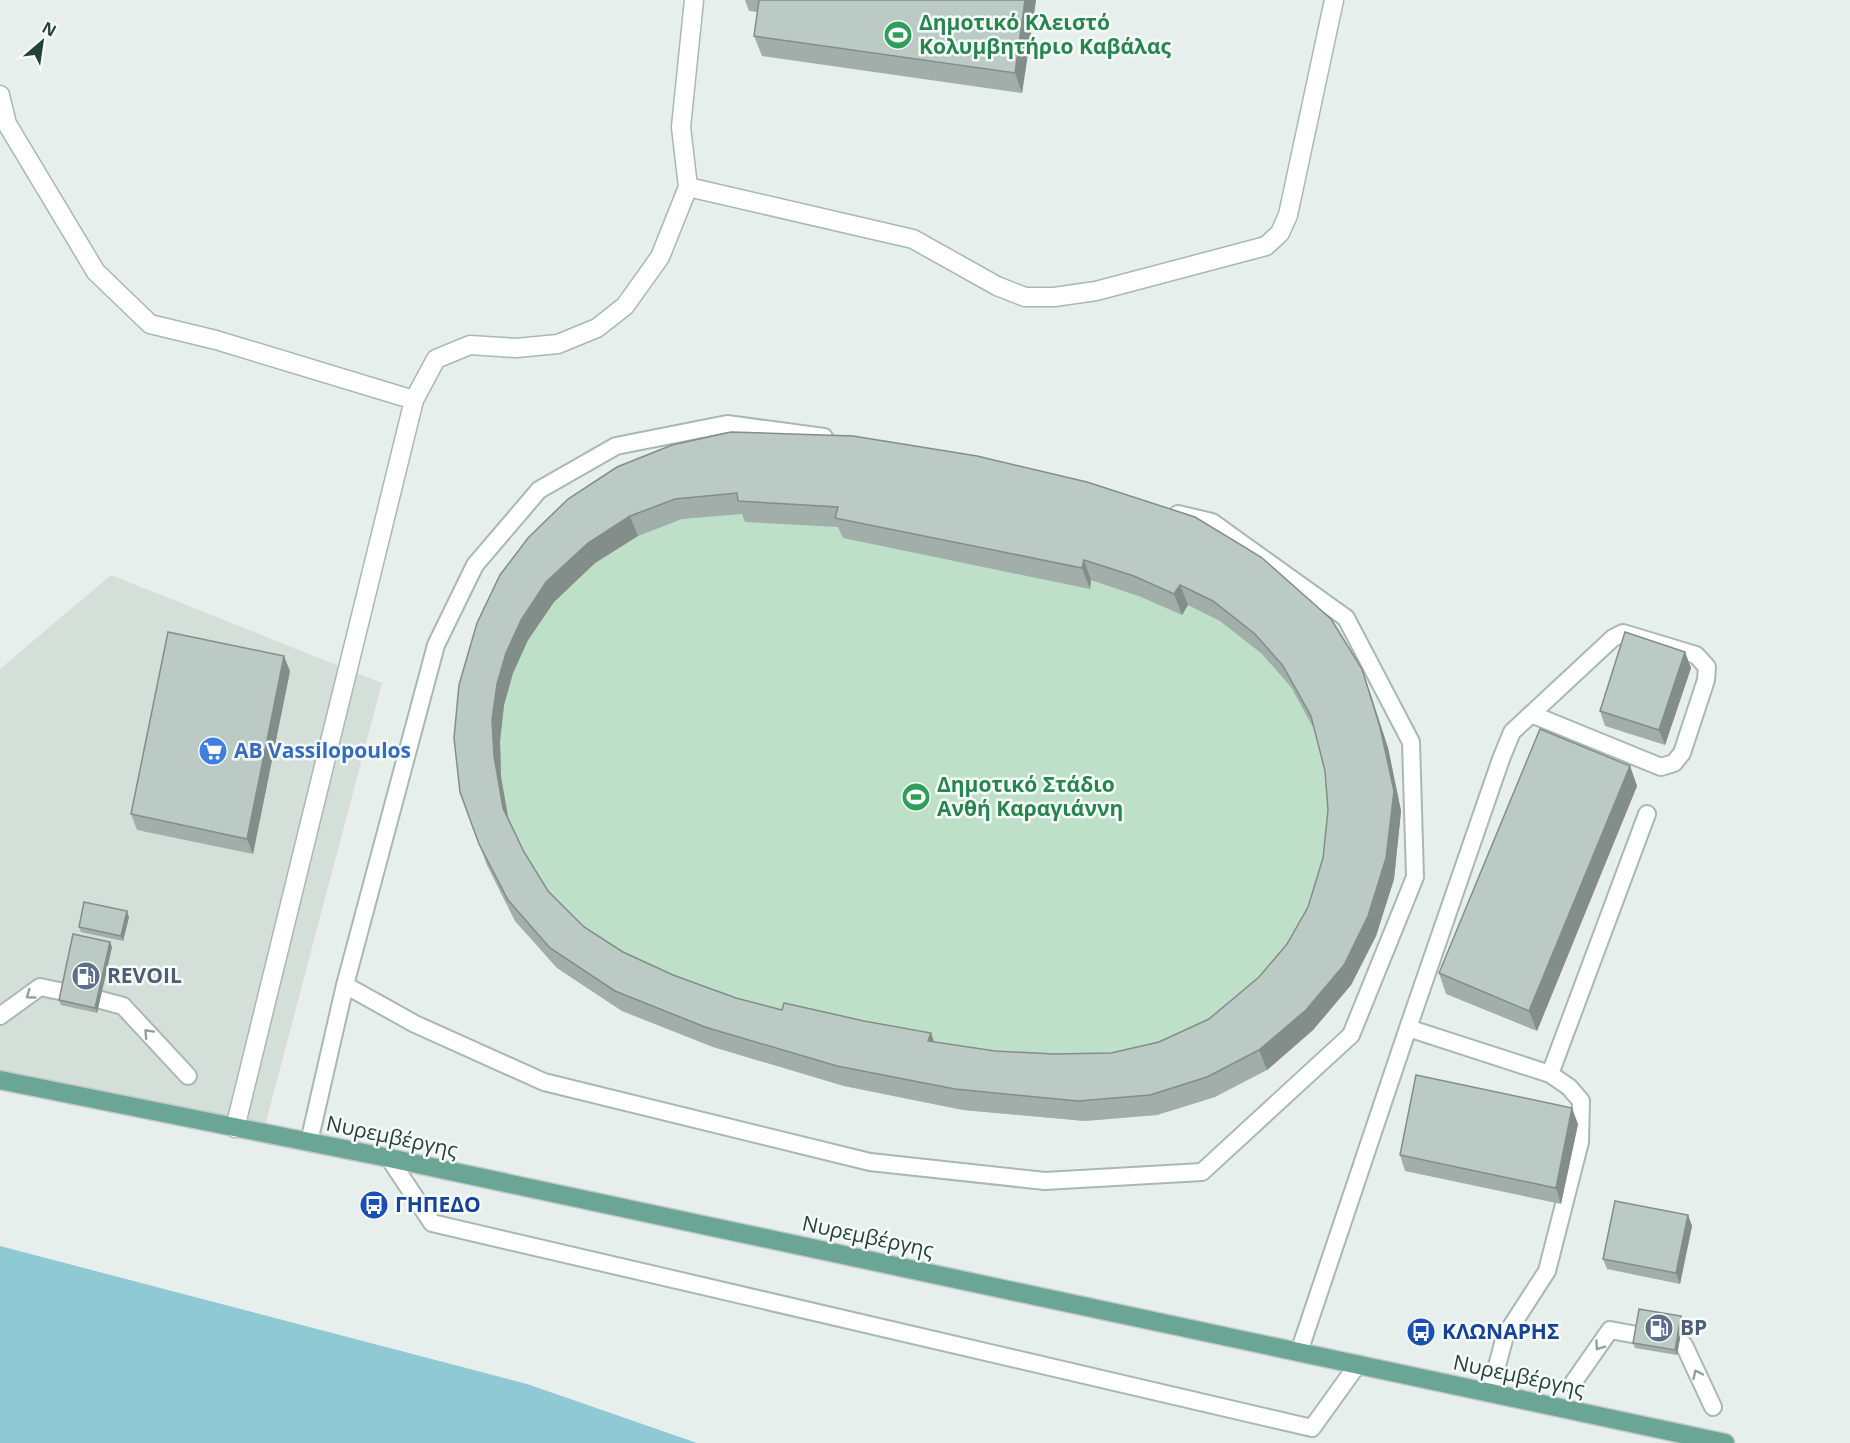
<svg xmlns="http://www.w3.org/2000/svg" width="1850" height="1443" viewBox="0 0 1850 1443" font-family="'Open Sans',sans-serif">
	<style>
		.built { fill: #d4dfda }
		.green { fill: #bfe0c8 }
		.water { fill: #8ec9d4 }
		.lines { fill: none; stroke-linecap: round; stroke-linejoin: round }
		.service-casing { stroke: #a8b8b2; stroke-width: 20 }
		.minor-casing { stroke: #a8b8b2; stroke-width: 21 }
		.primary-casing { stroke: #c2cac8; stroke-width: 21 }
		.service { stroke: #fff; stroke-width: 16 }
		.minor { stroke: #fff; stroke-width: 18 }
		.primary { stroke: #6aa596; stroke-width: 18 }
		.wall { fill: #a1aea9; fill-rule: evenodd }
		.shaded-wall { fill: #838d89 }
		.building { fill: #bbcac4; stroke: #838d89; stroke-width: 1.5; fill-rule: evenodd }
		.oneway { stroke: #92a09c }
		.labels { text-anchor: middle; stroke-width: 5; stroke-linejoin: round; paint-order: stroke }
		.leisure-label { font-size: 21px; font-weight: bold; fill: #27864d; stroke: #f7fbf9; text-anchor: start }
		.shop-label { font-size: 21px; font-weight: bold; fill: #366cbe; stroke: #f7fbf9; text-anchor: start }
		.service-label { font-size: 21px; font-weight: bold; fill: #4e5e75; stroke: #f7fbf9; text-anchor: start }
		.street-label { font-size: 21px; fill: #24423a; stroke: #f7fbf9 }
		.transit-label { font-size: 21px; font-weight: bold; fill: #164399; stroke: #f7fbf9; text-anchor: start }
	</style>
	<rect width="100%" height="100%" fill="#e6efeb"/>
	<path class="built" d="M 111,575 L 382,683 L 263,1133 L 0,1078 L 0,669 Z"/>
	<path class="green" d="M 679,466 L 1338,639 L 1369,689 L 1388,748 L 1401,811 L 1394,879 L 1376,936 L 1351,985 L 1215,1097 L 1157,1115 L 1085,1121 L 963,1110 L 844,1086 L 713,1047 L 622,1011 L 557,968 L 515,921 L 487,865 L 467,812 L 484,643 Z"/>
	<path class="water" d="M 0,1246 L 527,1384 L 697,1443 L 0,1443 Z"/>
	<g class="lines">
		<g class="service-casing">
			<path id="service" d="M 345,985 L 415,1024 L 544,1082 L 870,1162 L 1045,1181 L 1202,1172 L 1351,1035 L 1415,877 L 1411,742 L 1346,618 L 1212,522 L 1178,514
				M 101,1000 L 123,1006 L 188,1076
				M 0,1016 L 40,987 L 64,992
				M 1408,1028 L 1501,759 L 1512,732 L 1613,638 L 1623,633 L 1696,655 L 1707,667 L 1706,680 L 1682,753 L 1674,763 L 1661,767 L 1531,714
				M 1550,1074 L 1647,814
				M 309,1142 L 345,985 L 436,645 L 475,565 L 539,490 L 616,446 L 727,424 L 824,437
				M 389,1158 L 432,1223 L 1312,1428 L 1358,1364
				M 1679,1343 L 1684,1345 L 1713,1407
				M 1299,1352 L 1408,1028 L 1550,1074 L 1569,1087 L 1581,1101 L 1580,1142 L 1547,1271 L 1505,1336 L 1490,1392
				M 1573,1383 L 1610,1330 L 1637,1335"/>
		</g>
		<g class="minor-casing">
			<path id="minor" d="M 694,0 L 681,127 L 688,187 L 913,239 L 997,286 L 1025,297 L 1054,297 L 1096,291 L 1266,246 L 1280,233 L 1288,215 L 1334,0
				M 0,95 L 7,124 L 96,272 L 150,324 L 216,340 L 414,400
				M 235,1128 L 414,400 L 436,359 L 470,345 L 516,348 L 558,344 L 597,328 L 625,306 L 660,257 L 688,187"/>
		</g>
		<g class="primary-casing">
			<path id="primary" d="M 0,1080 L 389,1158 L 1725,1443"/>
		</g>
		<use href="#service" class="service"/>
		<use href="#minor" class="minor"/>
		<use href="#primary" class="primary"/>
	</g>
	<path class="wall" d="M 745,0 L 1036,0 L 1022,93 L 762,56 L 754,36 L 758,12 L 749,11 Z
		M 977,456 L 1369,689 L 1388,748 L 1401,811 L 1394,879 L 1376,936 L 1351,985 L 1313,1030 L 1267,1070 L 1215,1097 L 1157,1115 L 1085,1121 L 963,1110 L 844,1086 L 713,1047 L 622,1011 L 557,968 L 515,921 L 487,865 L 460,792 L 568,499 ZM 742,514 L 745,522 L 838,527 L 843,538 L 1090,589 L 1091,580 L 1141,597 L 1182,615 L 1188,605 L 1220,621 L 1262,654 L 1291,687 L 1314,729 L 1325,771 L 1328,810 L 1323,858 L 1308,907 L 1287,944 L 1259,977 L 1209,1019 L 1159,1042 L 1111,1053 L 1054,1054 L 995,1051 L 934,1042 L 782,1010 L 736,998 L 673,975 L 623,952 L 584,927 L 548,891 L 524,852 L 509,821 L 501,777 L 500,741 L 504,705 L 513,673 L 528,640 L 554,602 L 595,563 L 638,536 L 682,519 Z
		M 1685,652 L 1691,668 L 1665,745 L 1605,726 L 1600,711 Z
		M 290,671 L 253,854 L 137,830 L 131,814 Z
		M 1630,766 L 1637,786 L 1537,1031 L 1446,994 L 1439,973 Z
		M 129,917 L 123,941 L 81,932 L 79,927 Z
		M 112,947 L 97,1013 L 61,1005 L 59,1000 Z
		M 1578,1124 L 1561,1204 L 1405,1171 L 1400,1155 Z
		M 1688,1215 L 1692,1226 L 1680,1284 L 1607,1269 L 1603,1259 Z
		M 1683,1322 L 1677,1355 L 1635,1348 L 1633,1343 Z"/>
	<path class="shaded-wall" d="M 1025,0 L 1036,0 L 1022,93 L 1015,73 Z
		M 630,516 L 638,536 L 595,563 L 554,602 L 528,640 L 513,673 L 504,705 L 500,741 L 501,777 L 510,829 L 503,808 L 494,756 L 492,720 L 497,684 L 506,653 L 521,620 L 546,582 L 588,543 Z
		M 1084,560 L 1091,580 L 1090,589 L 1082,568 Z
		M 1180,585 L 1188,605 L 1182,615 L 1174,594 Z
		M 1685,652 L 1691,668 L 1665,745 L 1659,730 Z
		M 284,656 L 290,671 L 253,854 L 247,839 Z
		M 1362,669 L 1388,748 L 1401,811 L 1394,879 L 1376,936 L 1351,985 L 1313,1030 L 1267,1070 L 1259,1050 L 1344,965 Z
		M 1630,766 L 1637,786 L 1537,1031 L 1529,1011 Z
		M 127,911 L 129,917 L 123,941 L 121,936 Z
		M 110,942 L 112,947 L 97,1013 L 95,1008 Z
		M 931,1033 L 938,1053 L 928,1041 Z
		M 1572,1108 L 1578,1124 L 1561,1204 L 1556,1188 Z
		M 1688,1215 L 1692,1226 L 1680,1284 L 1676,1273 Z
		M 1681,1316 L 1683,1322 L 1677,1355 L 1675,1350 Z"/>
	<path class="building" d="M 759,0 L 1025,0 L 1015,73 L 754,36 Z
		M 731,432 L 853,436 L 977,456 L 1087,482 L 1195,517 L 1261,557 L 1331,619 L 1362,669 L 1380,727 L 1394,791 L 1386,858 L 1368,916 L 1344,965 L 1306,1010 L 1259,1050 L 1207,1077 L 1150,1095 L 1078,1101 L 955,1089 L 837,1066 L 705,1027 L 615,991 L 550,948 L 508,900 L 479,844 L 460,792 L 454,738 L 459,685 L 477,623 L 500,575 L 528,538 L 568,499 L 617,467 L 672,445 ZM 737,493 L 738,501 L 838,507 L 835,518 L 1082,568 L 1084,560 L 1134,576 L 1174,594 L 1180,585 L 1213,601 L 1255,634 L 1283,666 L 1311,716 L 1325,771 L 1328,810 L 1323,858 L 1308,907 L 1287,944 L 1259,977 L 1209,1019 L 1159,1042 L 1111,1053 L 1054,1054 L 995,1051 L 928,1041 L 931,1033 L 864,1021 L 784,1003 L 782,1010 L 736,998 L 673,975 L 623,952 L 584,927 L 548,891 L 524,852 L 503,808 L 494,756 L 492,720 L 497,684 L 506,653 L 521,620 L 546,582 L 588,543 L 630,516 L 675,499 Z
		M 168,632 L 284,656 L 247,839 L 131,814 Z
		M 1625,632 L 1685,652 L 1659,730 L 1600,711 Z
		M 1540,729 L 1630,766 L 1529,1011 L 1439,973 Z
		M 84,902 L 127,911 L 121,936 L 79,927 Z
		M 73,934 L 110,942 L 95,1008 L 59,1000 Z
		M 1416,1075 L 1572,1108 L 1556,1188 L 1400,1155 Z
		M 1615,1201 L 1688,1215 L 1676,1273 L 1603,1259 Z
		M 1639,1309 L 1681,1316 L 1675,1350 L 1633,1343 Z"/>
	<defs><path id="oneway-chevron" d="M-2-3.5L2.5 0L-2 3.5" fill="none" stroke-width="1.6" stroke-linecap="round" stroke-linejoin="round" transform="scale(1.5)"/></defs>
	<g class="oneway">
		<use href="#oneway-chevron" transform="translate(30 995) rotate(144)"/>
		<use href="#oneway-chevron" transform="translate(148 1033) rotate(-133)"/>
		<use href="#oneway-chevron" transform="translate(1599 1346) rotate(125)"/>
		<use href="#oneway-chevron" transform="translate(1697 1374) rotate(-115)"/>
	</g>
	<defs>
		<g id="stadium-disc" transform="scale(1.5)"><circle r="9.5" fill="#2e9e5b" stroke="#f7fbf9"/><path d="M0-5a6.5 5 0 1 0 0 10a6.5 5 0 1 0 0-10ZM-3.5-1.8h7v3.6h-7Z" fill="#fff"/></g>
		<g id="supermarket-disc" transform="scale(1.5)"><circle r="9.5" fill="#3f7fe0" stroke="#f7fbf9"/><path d="M-6-5.5h2.5l.6 2H6L4.5 2H-2.5L-4.4-4H-6ZM-1.5 3.2a1.3 1.3 0 1 0 .1 0ZM3 3.2a1.3 1.3 0 1 0 .1 0Z" fill="#fff"/></g>
		<g id="fuel-disc" transform="scale(1.5)"><circle r="9.5" fill="#5c6f8a" stroke="#f7fbf9"/><path d="M-5.5-6h7V0h2V4h1.3V-2.5L3-4.5l.8-.8L6-3V5H2.5V1h-1V6h-7ZM-4.2-4.7v3.2H.2V-4.7Z" fill="#fff"/></g>
		<g id="bus-disc" transform="scale(1.5)"><circle r="9.5" fill="#1a4fb4" stroke="#f7fbf9"/><path d="M-5-6H5V4H4V6H2V4H-2V6H-4V4H-5ZM-3.5-4V0h7V-4ZM-3.5 1.2v1.5H-2V1.2ZM2 1.2v1.5H3.5V1.2Z" fill="#fff"/></g>
	</defs>
	<g fill-rule="evenodd">
		<use href="#stadium-disc" x="898" y="35"/>
		<use href="#supermarket-disc" x="213" y="751"/>
		<use href="#stadium-disc" x="916" y="797"/>
		<use href="#fuel-disc" x="86" y="976"/>
		<use href="#bus-disc" x="374" y="1205"/>
		<use href="#fuel-disc" x="1659" y="1328"/>
		<use href="#bus-disc" x="1421" y="1332"/>
	</g>
	<g class="labels">
		<g class="leisure-label">
			<text x="919" y="30">Δημοτικό Κλειστό<tspan x="919" dy="24">Κολυμβητήριο Καβάλας</tspan></text>
			<text x="937" y="792">Δημοτικό Στάδιο<tspan x="937" dy="24">Ανθή Καραγιάννη</tspan></text>
		</g>
		<g class="shop-label">
			<text x="234" y="758">AB Vassilopoulos</text>
		</g>
		<g class="service-label">
			<text x="107" y="983">REVOIL</text>
			<text x="1680" y="1335">BP</text>
		</g>
		<g class="street-label">
			<text transform="translate(392 1137) rotate(12)" y="7">Νυρεμβέργης</text>
			<text transform="translate(868 1237) rotate(12)" y="7">Νυρεμβέργης</text>
			<text transform="translate(1519 1376) rotate(12)" y="7">Νυρεμβέργης</text>
		</g>
		<g class="transit-label">
			<text x="395" y="1212">ΓΗΠΕΔΟ</text>
			<text x="1442" y="1339">ΚΛΩΝΑΡΗΣ</text>
		</g>
	</g>
	<g transform="translate(42 42) rotate(29)" stroke="#f7fbf9" stroke-width="4.5" paint-order="stroke">
	<path d="M0-4.5L10 22L0 15L-10 22Z" fill="#24423a"/>
	<text y="-9" font-size="16" font-weight="bold" text-anchor="middle" fill="#24423a">N</text>
	</g>
</svg>
